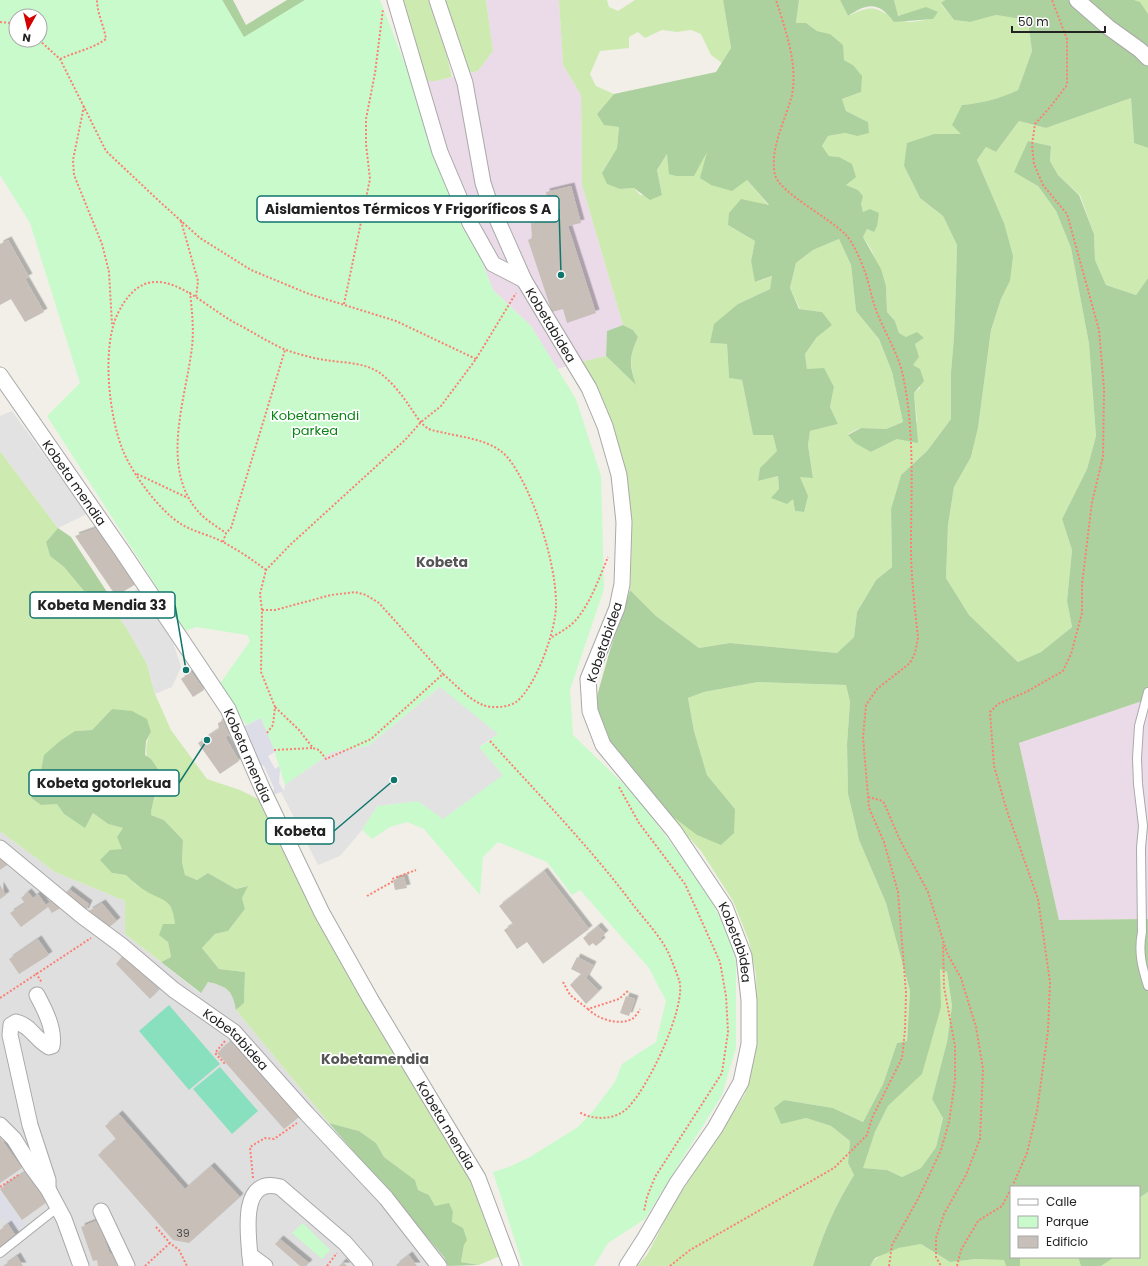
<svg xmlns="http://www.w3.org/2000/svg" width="1148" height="1266" viewBox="0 0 1148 1266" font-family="Poppins,sans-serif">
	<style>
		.residential { fill: #e0dfdf }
		.industrial { fill: #ebdbe8 }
		.grass { fill: #cdebb0 }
		.forest { fill: #add19e; fill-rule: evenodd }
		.park { fill: #c8facc; fill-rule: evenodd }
		.pitch { fill: #88e0be }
		.parking { fill: #e2e2e2 }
		.plaza { fill: #dddde8 }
		.building { fill: #c7bfb8; filter: url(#shadow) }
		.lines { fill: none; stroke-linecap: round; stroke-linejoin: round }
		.lane-casing { stroke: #a9a9a9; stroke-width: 10 }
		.street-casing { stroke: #a9a9a9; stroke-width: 17 }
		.path { stroke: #fa8072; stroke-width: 2; stroke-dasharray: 2 2; stroke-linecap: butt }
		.lane { stroke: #fff; stroke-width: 8 }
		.street { stroke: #fff; stroke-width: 15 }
		.labels { text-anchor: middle; stroke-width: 3.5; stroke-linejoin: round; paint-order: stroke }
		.number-label { font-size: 11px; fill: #4b4948 }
		.street-label { font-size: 13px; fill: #222; stroke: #fff }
		.park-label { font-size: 13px; fill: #0c8416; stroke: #fff }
		.neighbourhood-label { font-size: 14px; font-weight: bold; fill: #555; stroke: #fff }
		.leader { fill: none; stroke: #0f766e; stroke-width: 1.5 }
		.callout-dot { fill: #0f766e; stroke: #fff; stroke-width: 1.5 }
		.callout { fill: #fff; stroke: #0f766e; stroke-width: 1.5 }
		.callout-label { font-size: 14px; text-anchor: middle; font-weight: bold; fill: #222 }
	</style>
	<defs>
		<filter id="shadow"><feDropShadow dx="3.5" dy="-3.5" stdDeviation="0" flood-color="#0004"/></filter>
	</defs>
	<rect width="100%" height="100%" fill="#f2efe9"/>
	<path class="residential" d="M 0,831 L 55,872 L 125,901 L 125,934 L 200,993 L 208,982 L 223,986 L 234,997 L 236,1010 L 329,1123 L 444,1257 L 448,1266 L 0,1266 Z"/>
	<path class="industrial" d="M 486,0 L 559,0 L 563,65 L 581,95 L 582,185 L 623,325 L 607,331 L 606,356 L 557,369 L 531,326 L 493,290 L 411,78 L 436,81 L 478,71 L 493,51 Z
		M 1148,699 L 1148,919 L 1059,920 L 1019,743 Z"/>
	<path class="grass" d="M 400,0 L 429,0 L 444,44 L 452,77 L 436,81 L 426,81 Z
		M 442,0 L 486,0 L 493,51 L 478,71 L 468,73 L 462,47 Z
		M 559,0 L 607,0 L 609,7 L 618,11 L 635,0 L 723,0 L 731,48 L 722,63 L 711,55 L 701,34 L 691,30 L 677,32 L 662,30 L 645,38 L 638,32 L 629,37 L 629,48 L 600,51 L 590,74 L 596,86 L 614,94 L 597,114 L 619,126 L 617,148 L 602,173 L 620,189 L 634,188 L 640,195 L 662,195 L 657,170 L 668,153 L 708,150 L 747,180 L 769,206 L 728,225 L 755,241 L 751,261 L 756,282 L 773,276 L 770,289 L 738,304 L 711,343 L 727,344 L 729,378 L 742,380 L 753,435 L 773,434 L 778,451 L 760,468 L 758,481 L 778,476 L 779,489 L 793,499 L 795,511 L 804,512 L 800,477 L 813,477 L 808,445 L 810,431 L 838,424 L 830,407 L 834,387 L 807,369 L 805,354 L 817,337 L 822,312 L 800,309 L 790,288 L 796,263 L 813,250 L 839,239 L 851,265 L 856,311 L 879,339 L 892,372 L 903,422 L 886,429 L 860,428 L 848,434 L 871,452 L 897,439 L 917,422 L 914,393 L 920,388 L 913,365 L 915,344 L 924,338 L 906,337 L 899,333 L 895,321 L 887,312 L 886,286 L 871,249 L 863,237 L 867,229 L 874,232 L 863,213 L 858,190 L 846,185 L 839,157 L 829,156 L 822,146 L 828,136 L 845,133 L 857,136 L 868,122 L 846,111 L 842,99 L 861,92 L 853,65 L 844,60 L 830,34 L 817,31 L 806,23 L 796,23 L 799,0 L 840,0 L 848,16 C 880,0 876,13 904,21 C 912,24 924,19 933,19 L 911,13 L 897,16 L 894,0 L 945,0 L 941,4 L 954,20 L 970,22 L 996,15 L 1029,20 L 1032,51 L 1018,90 C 1000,99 982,103 962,105 L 962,134 L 934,134 L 904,166 L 920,198 L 943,216 L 957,245 L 956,282 L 954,337 L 951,372 L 951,419 L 927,451 L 901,475 L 891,509 L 892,567 L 876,580 L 857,612 L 854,637 L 837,653 L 730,643 L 699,648 L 656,616 L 630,590 C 635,505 628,436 581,362 L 606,356 L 635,384 C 630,362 629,359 638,337 L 633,330 L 623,325 L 582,185 L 581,95 L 563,65 Z
		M 1134,0 L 1148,0 L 1148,14 L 1140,3 Z
		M 1131,98 L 1134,143 L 1148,148 L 1148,278 L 1136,295 L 1106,285 L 1095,260 L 1094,234 L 1080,195 L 1058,175 L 1050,161 L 1051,146 L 1028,141 L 1023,154 L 1038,186 L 1056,211 L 1071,248 L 1089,344 L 1096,436 L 1087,469 L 1062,519 L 1072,550 L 1067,601 L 1072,627 L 1041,652 L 1018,662 L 969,615 L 946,578 L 948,525 L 954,487 L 971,457 L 978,428 L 991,330 L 1001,299 L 1010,281 L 1004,223 L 977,160 L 986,147 L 996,152 L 1019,121 L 1046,128 Z
		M 0,451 L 58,528 L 46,542 L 50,556 L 64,567 L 84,591 L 101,594 L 126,627 L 147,664 L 155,694 L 171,730 L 207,779 L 240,790 L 262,801 L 463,1162 L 478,1197 L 500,1256 L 479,1265 L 461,1262 L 464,1245 L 452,1222 L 453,1212 L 435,1206 L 429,1195 L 418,1190 L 415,1180 L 384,1157 L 376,1143 L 359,1131 L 329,1123 L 236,1010 L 244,1003 L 245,972 L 219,969 L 202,948 L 215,934 L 228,931 L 245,909 L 242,898 L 247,886 L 236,889 L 208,873 L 197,880 L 185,875 L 182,862 L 183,840 L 164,820 L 151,815 L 151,806 L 159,791 C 151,770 140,752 151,732 L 112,709 L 92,730 L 75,731 L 41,772 L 38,786 L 31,798 L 41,805 L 57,803 L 64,814 L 85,827 L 93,813 L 108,824 L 123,828 L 122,849 L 112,873 L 127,875 L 136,885 L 166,899 L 173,911 L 175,924 L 168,942 L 171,957 L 161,962 L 125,934 L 125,901 L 55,872 L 0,831 Z
		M 758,682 L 846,685 L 850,702 L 847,744 L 848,794 L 859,840 L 886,903 L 910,991 L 907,1041 L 897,1043 L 883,1084 L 863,1122 L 833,1108 L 784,1100 L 781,1123 L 806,1118 L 831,1126 L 850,1141 L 848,1163 L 854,1175 C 836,1204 823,1233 813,1266 L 637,1266 L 647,1255 L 673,1205 L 745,1094 L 757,1039 L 756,975 L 749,941 L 733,901 L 701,851 L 663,809 L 735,809 L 707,775 L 694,731 L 688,698 L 704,692 Z
		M 940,968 L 947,972 L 952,1006 L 947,1042 L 932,1099 L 943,1117 L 936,1147 L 921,1168 L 902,1177 L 887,1170 L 862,1168 L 875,1132 L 888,1106 L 907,1088 L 940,985 Z
		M 1148,1192 L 1148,1266 L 1101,1266 L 1113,1257 L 1139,1257 L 1139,1198 Z
		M 921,1244 L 950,1262 L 976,1259 L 1004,1260 L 1006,1266 L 870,1266 C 880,1250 903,1247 921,1244 Z
		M 1020,1257 L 1078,1257 L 1081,1266 L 1020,1266 Z"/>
	<path class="forest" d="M 222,0 L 233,0 L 246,25 L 287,0 L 305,0 L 244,38 Z
		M 723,0 L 799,0 L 796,23 L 806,23 L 817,31 L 830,34 L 843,45 L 844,60 L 853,65 L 862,76 L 861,92 L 842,99 L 846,111 L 868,122 L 869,133 L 857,136 L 845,133 L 828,136 L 822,146 L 829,156 L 839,157 L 852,164 L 856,177 L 846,185 L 858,190 L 863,196 L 861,204 L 863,212 L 870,209 L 879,213 L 877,226 L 874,232 L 867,229 L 863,237 L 881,269 L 886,286 L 887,312 L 895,321 L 899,333 L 906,337 L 917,332 L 924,338 L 915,344 L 919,357 L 913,365 L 920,369 L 924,381 L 914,393 L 918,443 L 897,439 L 871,452 L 855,443 L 848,435 L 861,428 L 886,429 L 903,422 L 892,372 L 879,339 L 856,311 L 851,265 L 839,239 L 813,250 L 796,263 L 790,288 L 799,309 L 822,312 L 832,325 L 817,337 L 805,354 L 807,369 L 824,368 L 834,387 L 830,407 L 838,424 L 810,431 L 808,445 L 813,478 L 800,477 L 808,496 L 804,512 L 795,511 L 793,499 L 787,504 L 771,498 L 779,489 L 778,476 L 758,481 L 760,468 L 777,451 L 773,435 L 753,435 L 742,380 L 729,378 L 727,344 L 710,343 L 714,324 L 738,304 L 770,289 L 772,276 L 755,282 L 751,261 L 755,241 L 728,225 L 729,213 L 741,199 L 769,205 L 747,180 L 732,191 L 711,185 L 700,178 L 707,152 L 694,176 L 676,176 L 669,174 L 667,154 L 657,170 L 662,195 L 650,200 L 634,188 L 620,189 L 607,184 L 602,173 L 617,148 L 619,127 L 604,125 L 597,114 L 614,94 L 716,72 L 731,48 Z
		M 840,0 L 894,0 L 898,16 L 926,7 L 938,12 L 933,19 L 894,22 C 879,1 867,3 848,16 Z
		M 945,0 L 1134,0 L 1140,2 L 1148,14 L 1148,148 L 1134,143 L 1131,98 L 1046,128 L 1019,121 L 996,152 L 986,147 L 977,160 L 1004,223 L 1013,256 L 1010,281 L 1001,299 L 991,330 L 978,428 L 971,457 L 954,487 L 948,525 L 946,578 L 969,615 L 1018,662 L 1041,652 L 1072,627 L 1067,601 L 1072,550 L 1062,519 L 1087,469 L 1096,436 L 1089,344 L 1071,248 L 1056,211 L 1038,186 L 1014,172 L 1028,141 L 1051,146 L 1050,161 L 1058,175 L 1079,195 L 1094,234 L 1095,260 L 1106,285 L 1136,295 L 1148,278 L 1148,699 L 1019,743 L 1059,920 L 1148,919 L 1148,1192 L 1139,1198 L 1139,1187 L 1011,1187 L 1011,1257 L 1020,1257 L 1020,1266 L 1006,1266 L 1004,1260 L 976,1259 L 950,1262 L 921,1244 L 899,1248 L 875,1258 L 870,1266 L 813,1266 C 823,1233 836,1204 854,1175 L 848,1163 L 850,1141 L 831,1126 L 806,1118 L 781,1124 L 774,1108 L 784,1100 L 833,1108 L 863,1122 L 883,1084 L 897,1043 L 907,1041 L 910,991 L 886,903 L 859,840 L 848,794 L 847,744 L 850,702 L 846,685 L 758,682 L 704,692 L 688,698 L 694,731 L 707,775 L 735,809 L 734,833 L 721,845 L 697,835 L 663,809 L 602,731 L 595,703 L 610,650 L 630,590 L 656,616 L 699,648 L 730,643 L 837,653 L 854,637 L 857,612 L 876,580 L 892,567 L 891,509 L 901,475 L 927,451 L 951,419 L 951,372 L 954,337 L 956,282 L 957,245 L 943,216 L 920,198 L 904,166 L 907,143 L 934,134 L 961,134 L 952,125 L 962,105 C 982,103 999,99 1018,90 L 1032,51 L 1028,20 L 996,15 L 970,22 L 954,20 L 941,3 ZM 940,969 L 947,972 L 952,1006 L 947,1042 L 932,1099 L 943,1118 L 936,1147 L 921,1168 L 902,1177 L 887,1170 L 863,1168 L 875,1132 L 888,1106 L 922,1074 L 941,1007 Z
		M 623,325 L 633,330 L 638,337 C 629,358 629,364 636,385 L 606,356 L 607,331 Z
		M 58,528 L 71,537 L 107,592 L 101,594 L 84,591 L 64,567 L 50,556 L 46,542 Z
		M 112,709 L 132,711 L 147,719 L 151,732 L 146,741 L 145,755 L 151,759 L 162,775 C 159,789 151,802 151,815 L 164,820 L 183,840 L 182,862 L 185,875 L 197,880 L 208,873 L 236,889 L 248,886 L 242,898 L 245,909 L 228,931 L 215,934 L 202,948 L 219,969 L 245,972 L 244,1003 L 236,1010 C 233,991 227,986 208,982 L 201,993 L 161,962 L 171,957 L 168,942 L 159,935 L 163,924 L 175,924 C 172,901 168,902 149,893 C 140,888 133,882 126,875 L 112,873 L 100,860 L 110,850 L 122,849 L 117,837 L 123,828 L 108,824 L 93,813 L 85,828 L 64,814 L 57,804 L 41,805 L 31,798 L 38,786 L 44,755 L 60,741 L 75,731 L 92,730 Z
		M 329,1123 L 359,1131 L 376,1143 L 384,1157 L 415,1180 L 418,1190 L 429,1195 L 435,1206 L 449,1203 L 453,1212 L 452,1222 L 463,1228 L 467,1240 L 464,1245 L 461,1262 L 479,1265 L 448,1266 L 444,1257 Z
		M 1068,1257 L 1113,1257 L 1113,1258 L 1101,1266 L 1081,1266 L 1078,1257 Z"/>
	<path class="park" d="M 0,0 L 222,0 L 244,37 L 305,0 L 380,0 L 493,290 L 531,326 L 576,399 L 601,476 L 604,589 L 570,690 L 573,735 L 634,794 L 702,884 L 732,939 L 736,964 L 736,1048 L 722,1095 L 645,1219 L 608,1243 L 594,1266 L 523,1266 L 493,1172 L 509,1167 L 530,1157 L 578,1127 L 593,1111 L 615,1082 L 622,1064 L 656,1042 L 666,1001 L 649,968 L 580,890 L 572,895 L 547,862 L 498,842 L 483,857 L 480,895 L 424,829 L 407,822 L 390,827 L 372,839 L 362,830 L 377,806 L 418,801 L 502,775 L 479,747 L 490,741 L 440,687 L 368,746 L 332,752 L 285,785 L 274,750 L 261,718 L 246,725 L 219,685 L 250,641 L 247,635 L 196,627 L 185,631 L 47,416 L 80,383 L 30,223 L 0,175 ZM 16,16 L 40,16 L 40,40 L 16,40 Z
		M 303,1223 L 330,1250 L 322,1259 L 292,1233 Z"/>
	<path class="pitch" d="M 169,1005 L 220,1064 L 189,1090 L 139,1031 Z
		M 220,1067 L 258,1111 L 232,1134 L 193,1089 Z"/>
	<path class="parking" d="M 12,411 L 87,514 L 58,528 L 0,451 L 0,416 Z
		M 138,589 L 173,642 L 181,667 L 172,687 L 155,694 L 147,664 L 126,627 L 101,594 L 107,592 L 116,601 Z
		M 440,687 L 498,734 L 479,747 L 503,775 L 443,819 L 418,801 L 377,806 L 362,830 L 340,856 L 318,865 L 281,792 L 284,791 L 285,785 L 332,752 L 368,746 Z"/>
	<path class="plaza" d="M 261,718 L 275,752 L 268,756 L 275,769 L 279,766 L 280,769 L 279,783 L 284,791 L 273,795 L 274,788 L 264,766 L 259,764 L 243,727 Z
		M 0,1190 L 26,1226 L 15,1233 L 4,1218 L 0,1221 Z"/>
	<path class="building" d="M 571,186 L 581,223 L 568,226 L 596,313 L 567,323 L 563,309 L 552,312 L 528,240 L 532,238 L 531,223 L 551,219 L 546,192 Z
		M 8,240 L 29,277 L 25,279 L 44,312 L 25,322 L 11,299 L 0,305 L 0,244 Z
		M 100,527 L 136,584 L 116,596 L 75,536 Z
		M 191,672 L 204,690 L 193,697 L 181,679 Z
		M 228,718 L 234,732 L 225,737 L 239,761 L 220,774 L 198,743 L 219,729 L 218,723 Z
		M 0,856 L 10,863 L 0,870 Z
		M 544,871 L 589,929 L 543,964 L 527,942 L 517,949 L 504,930 L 513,924 L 499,906 Z
		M 404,877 L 407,888 L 395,890 L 393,880 Z
		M 0,885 L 6,895 L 0,899 Z
		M 69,889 L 89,904 L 85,912 L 63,897 Z
		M 28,892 L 33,898 L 38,894 L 46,905 L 54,899 L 62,907 L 52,913 L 48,907 L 21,927 L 10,913 L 25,903 L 21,898 Z
		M 102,903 L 117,921 L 105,930 L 89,911 Z
		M 598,926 L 605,934 L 600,938 L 602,941 L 596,946 L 593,943 L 589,946 L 583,938 Z
		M 38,939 L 49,955 L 19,974 L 9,959 Z
		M 124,954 L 162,986 L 150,999 L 116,964 Z
		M 577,957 L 593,965 L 586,978 L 599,991 L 586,1004 L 570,985 L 581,974 L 571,969 Z
		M 626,996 L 635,999 L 629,1016 L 620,1013 Z
		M 231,1041 L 299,1117 L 284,1129 L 217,1053 Z
		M 119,1114 L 185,1189 L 211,1166 L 240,1197 L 189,1243 L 173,1240 L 98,1155 L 116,1139 L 105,1126 Z
		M 0,1137 L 22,1168 L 0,1183 Z
		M 25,1172 L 47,1202 L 22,1220 L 0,1189 Z
		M 98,1220 L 110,1254 L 114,1253 L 117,1266 L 98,1266 L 97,1260 L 93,1261 L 81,1227 Z
		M 8,1224 L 16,1236 L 0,1247 L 0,1230 Z
		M 280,1239 L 309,1263 L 306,1266 L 300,1266 L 275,1244 Z
		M 409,1255 L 417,1266 L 397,1266 L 396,1265 Z
		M 17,1256 L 23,1266 L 3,1266 Z
		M 343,1262 L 347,1266 L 339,1266 Z"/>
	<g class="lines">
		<g class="lane-casing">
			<path id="lane" d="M 1148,692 L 1139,726 L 1137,758 L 1138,784 L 1143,826 L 1141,848 L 1142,932 C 1138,952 1142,967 1148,986
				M 0,1253 L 58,1207"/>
		</g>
		<g class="street-casing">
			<g id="street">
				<path d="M 395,0 L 440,152 L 470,223 L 493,264 L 524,280"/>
				<path id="s1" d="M 437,0 L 465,83 L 483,183 L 489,201 L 524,280 L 589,388 L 605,426 L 619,475 L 624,522 L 622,584 L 617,608 L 588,679 L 590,711 L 603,745 L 674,831 L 725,907 L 744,956 L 749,1000 L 749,1044 L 741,1082 L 715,1128 L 677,1183 L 645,1238 L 627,1266"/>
				<path d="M 1077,0 L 1108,27 L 1140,50 L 1148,58"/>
				<path id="s2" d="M 0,375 L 122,551 L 228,709 L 262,788 L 322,913 L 371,1000 L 478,1178 L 511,1266"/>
				<path id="s3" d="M 0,848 L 82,916 L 121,945 L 174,990 L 234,1032 L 307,1114 L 386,1198 L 439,1266"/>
				<path d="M 37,995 C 45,1010 55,1029 52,1046 L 49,1047 C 36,1040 30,1025 16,1022 L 11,1025 L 10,1035 L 30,1125 L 48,1180 L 48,1189"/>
				<path d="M 0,1125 L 14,1139 L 31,1166 L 48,1189 L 64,1219 L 81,1266"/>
				<path d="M 101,1211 L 127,1266"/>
				<path d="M 250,1255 L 265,1266"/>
				<path d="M 251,1266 C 249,1241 237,1175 280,1187 L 345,1243 L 365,1266"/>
			</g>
		</g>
		<path class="path" d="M 0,22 L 10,23 L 16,27
			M 39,40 L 60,59 L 106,151 L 159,201 L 200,238 L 251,270 L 309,294 L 396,321 L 476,359
			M 60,59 C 75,52 92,49 106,39 C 104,26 97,13 97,0
			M 84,106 L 73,160 L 74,175 L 102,244 L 109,272 L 112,324
			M 181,221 L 198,281 L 196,297
			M 190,292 C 192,311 194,329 192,347 C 186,398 160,466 197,510 C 204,519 216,526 226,533
			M 344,304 L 370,179 L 366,144 L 366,119 L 375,73 L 383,9
			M 137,474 L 188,498
			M 223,542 L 226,533 L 231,528 L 285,350
			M 266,570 C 253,560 238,550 223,542 C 210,535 194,532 181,524 C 160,511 134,476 124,453 C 109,419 101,347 118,313 C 150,249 195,300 235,323 C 252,331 269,343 286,350 C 298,354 312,358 325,360 C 343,363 364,362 380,373 C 392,382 402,395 410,407 C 415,414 421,425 429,429 C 433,431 441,432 445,433 C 466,438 493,440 508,458 C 533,489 556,563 556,603 C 557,628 536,687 516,702 C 509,707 492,709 483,705 C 468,699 455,684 443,674 L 371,739 L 326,759 L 319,750 L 313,748 L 299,730 L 275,707
			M 262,610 L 275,610 L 331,595 L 355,592 L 366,595 L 379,603 L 443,674
			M 552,637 C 557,634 563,631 568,627 C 587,614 599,578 608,557
			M 267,733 L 273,725 L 275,707 L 261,672 L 262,610 L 260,594 L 266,570 L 290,545 L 405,440 L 421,422 L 441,406 L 476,359 L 516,293
			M 490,741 C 539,795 590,847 634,906 C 645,920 660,936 668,952 C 672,961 676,971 679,980 C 688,1005 645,1096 624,1111 C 612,1120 592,1120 579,1112
			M 274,750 L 313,748
			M 619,787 L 639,823 L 685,884 L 720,962 L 726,996 L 728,1032 L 722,1073 L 655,1177 L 647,1197 L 644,1211
			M 868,797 L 880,800 L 884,803 L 899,838 L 928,892 L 947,953 L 961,978 L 976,1027 L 983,1069 L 980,1139 L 966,1175 L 944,1214 L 936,1238 L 936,1257 L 941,1266
			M 367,896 L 392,882 L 392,879 L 416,870
			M 36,973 L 42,983
			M 563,982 L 570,995 L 588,1009 L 619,999 L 629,990
			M 0,998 L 91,938
			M 588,1009 C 598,1019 618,1026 632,1019 C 635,1017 638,1013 640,1009
			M 225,1041 L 215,1053 L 226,1065
			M 253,1178 L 250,1147 L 265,1138 L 274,1139 L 297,1123
			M 0,1187 L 20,1174
			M 1012,1187 L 1027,1153 L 1037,1111 L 1048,1031 L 1050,982 L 1038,899 L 1007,811 L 994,766 L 990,712 L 998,704 L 1026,692 L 1063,671 L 1071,654 L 1082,613 L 1082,584 L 1092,502 L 1103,457 L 1104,389 L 1099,330 L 1067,214 L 1043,185 L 1034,164 L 1032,145 L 1035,124 L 1051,106 L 1067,85 L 1067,39 L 1052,0
			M 156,1227 L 170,1243 L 179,1250 L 187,1266
			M 145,1266 L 170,1243
			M 327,1266 L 337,1253
			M 670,1266 L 690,1250 L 834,1168 L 867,1135 L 872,1118 L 902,1058 L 905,1030 L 906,993 L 898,892 L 884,842 L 869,808 L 863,737 L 866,705 L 877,689 L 910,663 L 915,653 L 918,638 C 915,609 911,578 911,548 C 911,490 915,433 903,376 C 899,355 886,335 878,315 C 872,301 870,286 865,272 C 861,261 854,244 846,235 C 830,218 780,193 775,175 C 769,149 786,119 792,95 C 798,63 785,29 776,0
			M 889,1266 L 892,1245 L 918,1199 L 941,1150 L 949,1122 L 955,1081 L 955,1046 L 944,987 L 943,944
			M 957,1266 L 961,1250 L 978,1221 L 1002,1206 L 1011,1189"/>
		<use href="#lane" class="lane"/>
		<use href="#street" class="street"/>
	</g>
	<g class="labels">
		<g class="number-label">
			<text x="183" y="1237">39</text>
		</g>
		<g class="street-label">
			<text dy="5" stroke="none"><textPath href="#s1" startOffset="347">Kobetabidea</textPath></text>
			<text dy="5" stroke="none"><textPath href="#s2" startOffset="131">Kobeta mendia</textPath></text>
			<text transform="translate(604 642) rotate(-71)" y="5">Kobetabidea</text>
			<text dy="5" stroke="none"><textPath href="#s2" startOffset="455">Kobeta mendia</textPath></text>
			<text dy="5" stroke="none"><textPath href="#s1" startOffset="1032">Kobetabidea</textPath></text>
			<text dy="5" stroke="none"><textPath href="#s3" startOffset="304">Kobetabidea</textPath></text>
			<text dy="5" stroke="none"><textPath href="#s2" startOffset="875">Kobeta mendia</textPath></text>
		</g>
		<g class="park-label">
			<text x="315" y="420">Kobetamendi<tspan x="315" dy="15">parkea</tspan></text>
		</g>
		<g class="neighbourhood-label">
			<text x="442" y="567">Kobeta</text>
			<text x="375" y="1064">Kobetamendia</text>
		</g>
	</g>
	<path class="leader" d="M561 275L559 209M186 670L175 605M207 740L179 783M394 780L334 831"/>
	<g class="callout-dot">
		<circle cx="561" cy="275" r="4"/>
		<circle cx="186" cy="670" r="4"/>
		<circle cx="207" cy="740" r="4"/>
		<circle cx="394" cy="780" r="4"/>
	</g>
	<g class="callout">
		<rect x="257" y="196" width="302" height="26" rx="4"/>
		<rect x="30" y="592" width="145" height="26" rx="4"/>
		<rect x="29" y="770" width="150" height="26" rx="4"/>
		<rect x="266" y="818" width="68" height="26" rx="4"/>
	</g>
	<g class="callout-label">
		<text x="408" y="214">Aislamientos Térmicos Y Frigoríficos S A</text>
		<text x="102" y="610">Kobeta Mendia 33</text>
		<text x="104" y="788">Kobeta gotorlekua</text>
		<text x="300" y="836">Kobeta</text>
	</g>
	<rect x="1010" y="1186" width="130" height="72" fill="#ffffff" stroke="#a7a7a7"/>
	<rect x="1018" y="1199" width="20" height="6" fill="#ffffff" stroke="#a7a7a7"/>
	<text x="1046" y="1206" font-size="12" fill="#222222">Calle</text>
	<rect x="1018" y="1216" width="20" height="12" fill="#c8facc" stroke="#a7a7a7"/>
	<text x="1046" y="1226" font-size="12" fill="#222222">Parque</text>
	<rect x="1018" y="1236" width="20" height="12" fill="#c7bfb8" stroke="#a7a7a7"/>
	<text x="1046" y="1246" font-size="12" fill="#222222">Edificio</text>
	<g transform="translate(28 28) rotate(188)"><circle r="19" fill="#ffffff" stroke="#a7a7a7"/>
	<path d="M0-3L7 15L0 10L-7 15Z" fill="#d40000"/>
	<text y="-6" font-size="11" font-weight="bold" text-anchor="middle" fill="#222222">N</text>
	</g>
	<path d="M1012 26v6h93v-6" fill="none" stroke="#222222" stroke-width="2"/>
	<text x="1018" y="26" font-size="12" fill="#222222" stroke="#ffffff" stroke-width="3" paint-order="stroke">50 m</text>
</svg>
